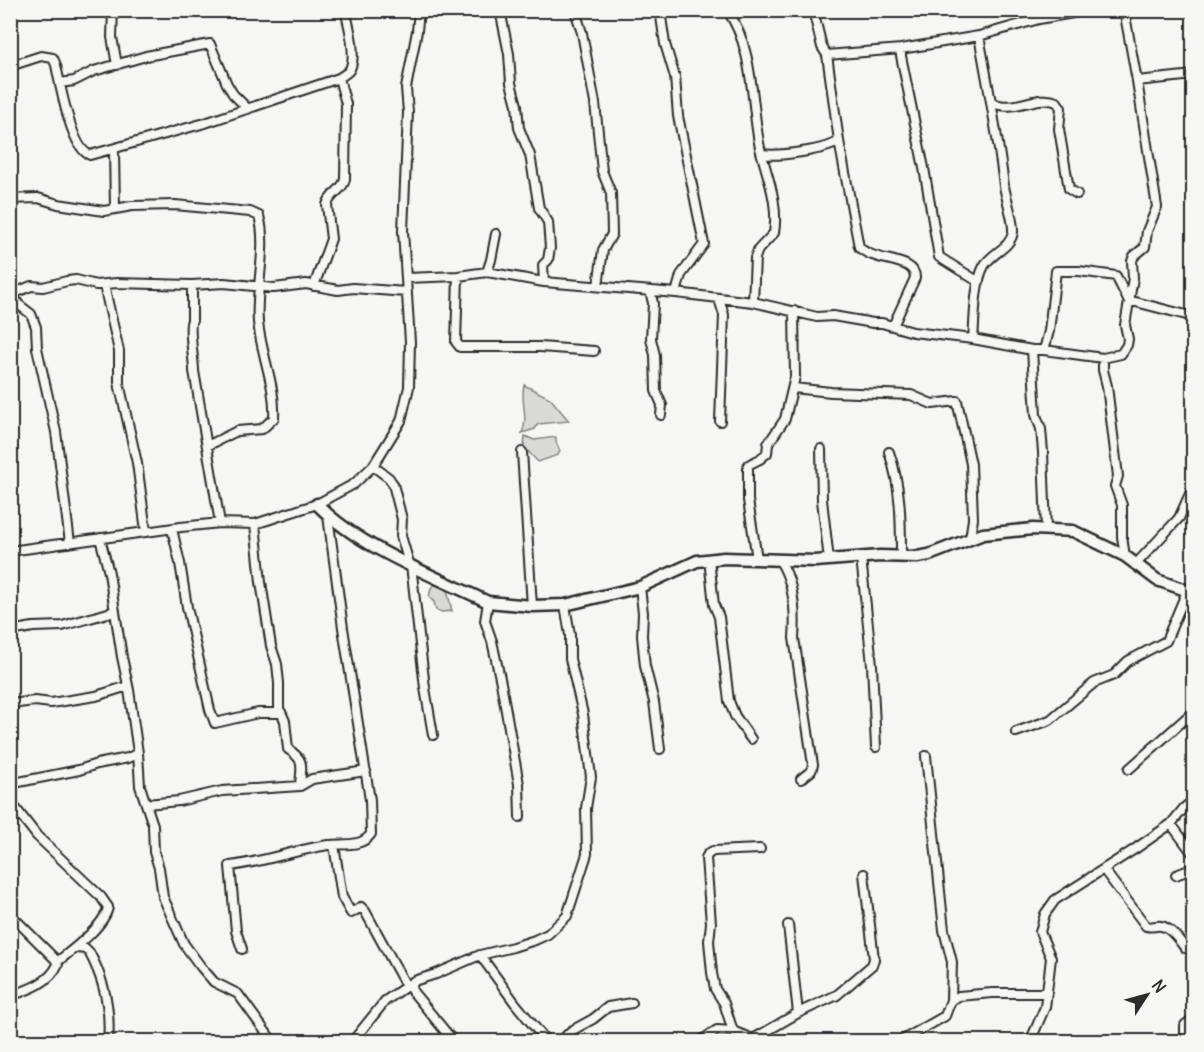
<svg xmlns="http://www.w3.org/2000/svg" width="1204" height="1052" viewBox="0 0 1204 1052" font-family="Delius,sans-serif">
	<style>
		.green { fill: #d9d9d5; stroke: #828280; stroke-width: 1.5 }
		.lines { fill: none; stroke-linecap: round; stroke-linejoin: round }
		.street-casing { stroke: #2b2b2b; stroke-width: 12 }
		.secondary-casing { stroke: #2b2b2b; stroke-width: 15 }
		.street { stroke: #f6f6f2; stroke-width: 8 }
		.secondary { stroke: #f6f6f2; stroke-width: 10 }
	</style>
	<rect width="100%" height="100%" fill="#f6f6f2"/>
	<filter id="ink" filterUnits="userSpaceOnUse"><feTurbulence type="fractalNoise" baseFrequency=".0167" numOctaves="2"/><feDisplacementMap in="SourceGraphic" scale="12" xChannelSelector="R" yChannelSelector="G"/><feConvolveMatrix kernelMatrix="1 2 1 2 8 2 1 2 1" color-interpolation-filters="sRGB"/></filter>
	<g filter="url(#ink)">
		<path class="green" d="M 524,385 L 550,398 L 569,421 L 538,424 L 535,429 L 522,433 C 529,417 520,401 524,385 Z
			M 525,436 L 534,440 L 556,437 L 556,442 L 560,451 L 558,455 L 538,462 L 524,447 Z
			M 435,584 L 447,590 L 452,611 L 442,612 L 436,610 L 434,602 L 429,597 L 431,588 Z"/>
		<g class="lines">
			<g class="street-casing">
				<path id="street" d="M 113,10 L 112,37 L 117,65
					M 500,10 L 509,54 L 511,83 L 517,105 L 519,128 L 530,155 L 539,208 L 548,222 L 550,248 L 548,260 L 543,265 L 544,282
					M 575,10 L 582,33 L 595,103 L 602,171 L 611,193 L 612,234 L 603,250 L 598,286
					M 660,10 L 665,44 L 675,77 L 678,116 L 704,244 L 681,275 L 676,293
					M 727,10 C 754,47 751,104 760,148 C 767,176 779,203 774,233 L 758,250 L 755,258 L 753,302
					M 813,10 L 822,47 L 827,55 L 839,141 L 859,247 C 874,263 916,257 915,278 L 893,326
					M 901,49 L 901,56 L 924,168 L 939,257 L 979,282
					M 827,55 L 901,49 L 979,36 L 1039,19 L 1090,10
					M 10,66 L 41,56 L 53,58 L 56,65 C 60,84 71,149 90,155 L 205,123 L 339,78 C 343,75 348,73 350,69 C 357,55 349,25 345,10
					M 1137,81 L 1194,75
					M 60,83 L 74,81 L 94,71 L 146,56 L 210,44 L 227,84 L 233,94 L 248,109
					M 991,102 C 1014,114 1036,93 1057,102 L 1061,108 L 1059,129 L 1069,189 L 1077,194
					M 114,150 L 115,209
					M 762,154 C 777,157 827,150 839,141
					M 10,199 L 38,198 L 58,204 L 104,211 L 132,206 L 175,205 L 250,212 L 259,216 C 268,247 255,289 258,322 C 261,354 276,386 274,418 L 262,429 L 237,431 L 207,446
					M 487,272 L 491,260 L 496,234
					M 458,276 L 456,342 L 460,347 L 540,347 L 594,351
					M 406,278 L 458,276 L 487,272 L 544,282 L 676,293 L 753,302 L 817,317 L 833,316 L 873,323 L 882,323 L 913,332 L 973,339 L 1032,350 L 1044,350 L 1049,331 L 1056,271 L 1079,271 L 1116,276 L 1128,300 L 1194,317
					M 104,285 L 119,351 L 119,383 L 137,463 L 146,531
					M 192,285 L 192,320 C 188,327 194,359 194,371 L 220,523
					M 314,286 L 331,239 L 327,205 C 330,193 343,191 345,179 L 346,104 L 339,78
					M 650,291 L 653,303 L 651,339 L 655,355 L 656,391 L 662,405 L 661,415
					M 13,294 L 18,304 L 31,314 L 36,327 L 37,348 L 56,432 L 70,543
					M 10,295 L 31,286 L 43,287 L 67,281 L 76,280 L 96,285 L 117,283 L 192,285 L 224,283 L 274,288 L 306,284 L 338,290 L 353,288 L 406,292
					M 719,299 L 724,315 L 720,421
					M 973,339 C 975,318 974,285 984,266 C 991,253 1011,248 1013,232 C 1014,221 1006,198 1004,186 C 998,136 988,86 979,36
					M 1032,350 L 1036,415 L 1041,429 L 1043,452 L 1046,529
					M 1044,350 L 1103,358 L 1121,354 L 1127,345 L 1128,339 L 1125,325 L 1133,278 L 1132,261 L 1134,256 L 1145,247 L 1147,231 L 1157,207 L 1137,81 L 1124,10
					M 1103,358 L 1103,370 L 1107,386 L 1118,476 L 1115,486 L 1122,505 L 1122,537 L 1125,556
					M 793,388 L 831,392 L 911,395 L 932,404 L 957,401 L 971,464 L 973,519 L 970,539
					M 821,449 L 822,500 L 829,560
					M 522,452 L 532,606
					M 889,452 C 901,486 901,521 901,557
					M 373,466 L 389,478 L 393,484 L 402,519 L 401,536 L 409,563
					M 255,524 L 261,582 L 271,646 L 277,664 L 279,683 L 279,713 L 281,712 L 285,721 L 288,749 C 306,761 301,766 300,786
					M 172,529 L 180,563 L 187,607 L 210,710 L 215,723 L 258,713 L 279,713
					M 100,538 L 109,573 L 122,657 L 129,690 L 138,753 L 140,786 L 153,825 L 154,852 L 159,868 L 163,897 L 184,944 L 201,967 L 214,982 L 238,994 L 273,1042
					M 10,551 L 181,527 L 220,523 L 255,524 L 317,504 L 354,484 L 373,466 L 401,421 L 409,387 L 410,342 L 403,231 L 408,112 L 406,88 L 417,31 L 419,10
					M 861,557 L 872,665 L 876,747
					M 709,559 L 714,605 L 719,617 L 729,701 L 735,716 L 751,739
					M 757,559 L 748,500 L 748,465 L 760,459 L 767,453 L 768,444 L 785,419 L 795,377 L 794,311
					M 780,561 C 794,583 796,612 794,638 L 813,765 L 811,771 L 801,779
					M 411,565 L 425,688 L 433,735
					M 1135,565 L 1179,518 L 1194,485
					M 640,587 L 643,613 L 642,636 L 645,666 L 654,702 L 660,749
					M 488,602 L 485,621 L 492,641 L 501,683 L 519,784 L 520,817
					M 10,631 L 33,627 L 62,626 L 115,611
					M 10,704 L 35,701 L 51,703 L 96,696 L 128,686
					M 1016,732 L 1050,720 L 1094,683 L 1114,675 L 1128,661 L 1166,641 L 1187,591
					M 926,756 L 944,930 L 952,962 L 951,1000
					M 1129,769 L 1194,711
					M 10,787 L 14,783 L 79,770 L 97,764 L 128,758 L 138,753
					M 10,801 L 37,836 L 101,897 L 108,907 C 105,926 72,950 57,962
					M 146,804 L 179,801 L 222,791 L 300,786 L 312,779 L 366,771
					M 1171,824 L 1194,855
					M 334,845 L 342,897 L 351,913 L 361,907 L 365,911 L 406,986
					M 1104,870 L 1146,926 C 1152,928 1155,925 1161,926 C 1170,927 1180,941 1185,948
					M 1176,875 L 1194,868
					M 10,914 L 55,959 L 58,964 C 50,983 28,990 10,996
					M 788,925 L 798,1013
					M 76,948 L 86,949 L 89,952 C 105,981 111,1009 108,1042
					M 242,949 L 236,931 L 230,866 C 263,862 295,850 328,845 C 343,843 361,848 371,834 L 370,800 L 343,628 L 328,516
					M 480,955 L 515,1003 L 547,1042
					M 414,981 L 411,988 L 413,992 L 454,1042
					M 352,1042 L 385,1001 L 414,981 L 436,974 L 480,955 L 513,947 L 535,940 L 548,934 L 567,916 L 587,854 L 586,808 L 591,777 L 583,714 L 570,659 L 570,635 L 565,605
					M 560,1042 L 571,1031 L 593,1019 L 608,1007 L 632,1003
					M 699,1042 L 717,1030 L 733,1031 L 753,1039 L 798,1013 L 837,995 L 872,965 L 874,959 L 864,874
					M 740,1042 L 733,1031 L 724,1003 L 715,989 L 712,973 L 709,941 L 711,923 L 706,858 L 708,854 L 713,851 L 760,849
					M 899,1042 L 945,1016 L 951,1000 L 959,996 L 992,993 L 1047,993
					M 1030,1042 L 1045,1007 L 1049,975 L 1051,958 L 1040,932 L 1045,914 L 1055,900 L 1135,849 L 1171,824 L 1184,808 L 1194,800
					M 1185,1042 L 1185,1025 L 1194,1018"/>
			</g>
			<g class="secondary-casing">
				<path id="secondary" d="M 317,504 C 358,547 434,576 488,602 L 532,606 L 565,605 L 640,587 L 697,561 L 724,558 L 815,561 L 880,556 L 917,557 L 929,555 L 983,534 L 1033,529 L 1073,531 L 1125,556 L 1157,580 L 1194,593"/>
			</g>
			<use href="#street" class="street"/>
			<use href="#secondary" class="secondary"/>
		</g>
	</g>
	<rect width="1204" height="1052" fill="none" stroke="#f6f6f2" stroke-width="36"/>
	<rect x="18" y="18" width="1168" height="1016" fill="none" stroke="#2b2b2b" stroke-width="2" filter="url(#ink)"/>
	<g transform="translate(1147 995) rotate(54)" stroke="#f6f6f2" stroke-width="4.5" paint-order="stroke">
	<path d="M0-4.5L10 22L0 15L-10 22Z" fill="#2b2b2b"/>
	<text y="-9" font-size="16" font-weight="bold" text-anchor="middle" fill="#2b2b2b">N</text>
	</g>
</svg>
